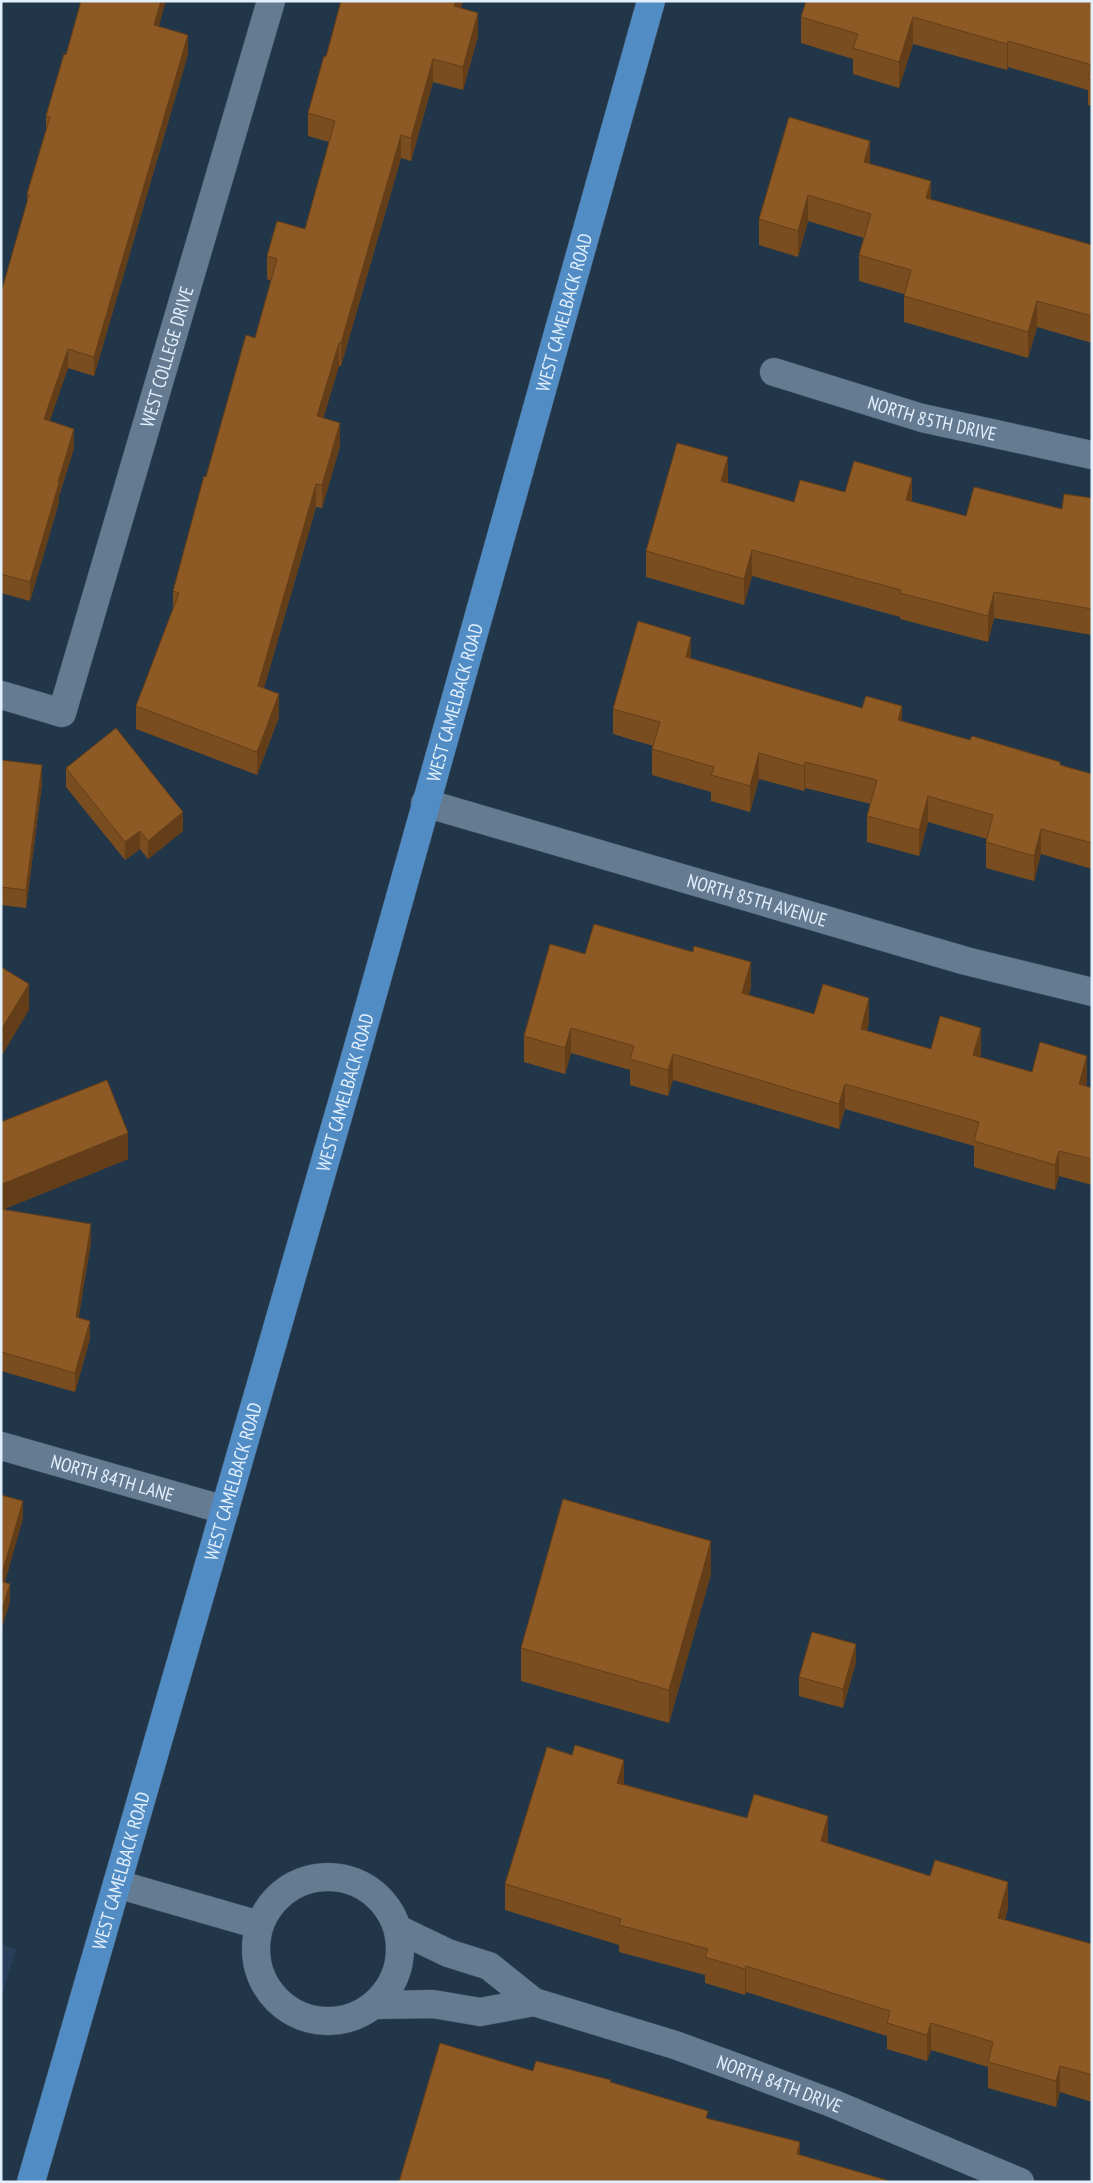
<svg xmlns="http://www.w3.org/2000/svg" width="1093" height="2183" viewBox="0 0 1093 2183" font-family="'PT Sans Narrow',sans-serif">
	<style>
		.built { fill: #273f59 }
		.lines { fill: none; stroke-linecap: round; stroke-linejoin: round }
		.street-casing { stroke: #425465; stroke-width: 29 }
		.primary-casing { stroke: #425465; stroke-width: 29 }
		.street { stroke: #657b92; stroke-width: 28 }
		.primary { stroke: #518cc4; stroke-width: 28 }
		.wall { fill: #794d1f }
		.shaded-wall { fill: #633e19 }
		.building { fill: #8d5924; stroke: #633e19 }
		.labels { text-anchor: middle; stroke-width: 5; stroke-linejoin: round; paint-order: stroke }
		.street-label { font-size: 19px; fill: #e2effc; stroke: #141c26 }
	</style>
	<rect width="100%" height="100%" fill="#22364a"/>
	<path class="built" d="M 1,1944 L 16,1949 L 1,2000 Z"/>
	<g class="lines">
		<g class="street-casing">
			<g id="street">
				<path id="s1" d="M 774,372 L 922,418 L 1092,455"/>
				<path id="s2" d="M 1,695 L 62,713 L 271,1"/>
				<path id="s3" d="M 425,803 L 966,961 L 1092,992"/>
				<path id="s4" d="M 1,1446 L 225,1510"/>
				<circle cx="328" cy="1949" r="72"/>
				<path d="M 117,1884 L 259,1925"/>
				<path id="s5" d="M 398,1929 L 448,1953 L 489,1966 L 534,2002 L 675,2045 L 738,2068 L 834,2104 L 1020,2182"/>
				<path d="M 376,2005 L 433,2004 L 480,2012 L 534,2002"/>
			</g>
		</g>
		<g class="primary-casing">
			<g id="primary">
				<path id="s6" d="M 31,2182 L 356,1054 L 651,1"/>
			</g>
		</g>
		<use href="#street" class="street"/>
		<use href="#primary" class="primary"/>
	</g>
	<path class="wall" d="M 341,1 L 463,1 L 461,8 L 478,36 L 463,90 L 433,82 L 411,161 L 401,158 L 341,366 L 339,366 L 323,418 L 340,446 L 322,508 L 316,507 L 264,688 L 279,717 L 257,775 L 136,729 L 136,706 L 173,611 L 173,591 L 206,477 L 255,338 L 271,281 L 267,279 L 267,256 L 305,229 L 329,142 L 308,136 L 308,113 L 326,57 Z
		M 1092,1 L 1092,106 L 1088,105 L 1088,90 L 1008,67 L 1007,70 L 913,44 L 899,88 L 853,74 L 853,59 L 801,43 L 801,17 Z
		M 159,27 L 188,54 L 94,376 L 68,368 L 49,421 L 74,448 L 59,496 L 59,502 L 30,601 L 1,593 L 1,293 L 27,202 L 27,194 L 46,130 L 46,116 L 66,55 Z
		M 870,164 L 931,199 L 1092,245 L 1092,343 L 1037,327 L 1028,358 L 904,322 L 904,294 L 859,281 L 859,255 L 864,238 L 808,221 L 798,257 L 759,245 L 759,219 Z
		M 728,483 L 794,502 L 845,492 L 912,502 L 966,516 L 1062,509 L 1092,498 L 1092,635 L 994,618 L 988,642 L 900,619 L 900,617 L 752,576 L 744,605 L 646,577 L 646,551 Z
		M 691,659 L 902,722 L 1092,774 L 1092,869 L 1041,854 L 1034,881 L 986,868 L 986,842 L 987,839 L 928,822 L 919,856 L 867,842 L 867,816 L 871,804 L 805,788 L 804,791 L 759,779 L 750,812 L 711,801 L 711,792 L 652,775 L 652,749 L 653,746 L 613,734 L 613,709 Z
		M 1,760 L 42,784 L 26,908 L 1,905 Z
		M 66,768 L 183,831 L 148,859 L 140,849 L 125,860 L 66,787 Z
		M 585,954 L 751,987 L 749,995 L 814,1014 L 869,1023 L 867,1031 L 931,1049 L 981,1053 L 980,1057 L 1032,1072 L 1087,1081 L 1086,1086 L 1092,1088 L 1092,1185 L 1059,1176 L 1055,1190 L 974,1167 L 974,1146 L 845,1109 L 839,1129 L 673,1080 L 668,1096 L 630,1085 L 630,1070 L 571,1053 L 565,1074 L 524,1062 L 524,1036 Z
		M 1,1122 L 128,1159 L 4,1209 L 91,1242 L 78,1318 L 90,1339 L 75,1392 L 1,1371 Z
		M 711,1574 L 669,1723 L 521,1681 L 521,1648 Z
		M 856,1662 L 843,1708 L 799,1696 L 799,1677 Z
		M 572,1755 L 624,1784 L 828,1842 L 828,1844 L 1008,1908 L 1005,1920 L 1092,1944 L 1092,2102 L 1060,2092 L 1056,2107 L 988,2088 L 988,2067 L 931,2050 L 927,2061 L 887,2049 L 887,2036 L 746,1992 L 745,1995 L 705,1983 L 705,1975 L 619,1952 L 619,1945 L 505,1910 L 505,1884 Z"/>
	<path class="shaded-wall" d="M 161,1 L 166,1 L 154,44 L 154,25 Z
		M 456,1 L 463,1 L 454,29 L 454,6 Z
		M 478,13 L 478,36 L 463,90 L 463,67 Z
		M 913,17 L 913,44 L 899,88 L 899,62 Z
		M 188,35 L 188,54 L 94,376 L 94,357 Z
		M 1008,41 L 1008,67 L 1007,70 L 1007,44 Z
		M 433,59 L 433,82 L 411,161 L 411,138 Z
		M 401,135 L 401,158 L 341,366 L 341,343 Z
		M 870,141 L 870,168 L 864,162 Z
		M 931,181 L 931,207 L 926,198 Z
		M 808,195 L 808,221 L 798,257 L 798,231 Z
		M 1037,301 L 1037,327 L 1028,358 L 1028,332 Z
		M 339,343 L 339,366 L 317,440 L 317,416 Z
		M 68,349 L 68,368 L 44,438 L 44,419 Z
		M 340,423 L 340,446 L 322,508 L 322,485 Z
		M 74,429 L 74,448 L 59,496 L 59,502 L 30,601 L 30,582 L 58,482 Z
		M 728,457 L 728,484 L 721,481 Z
		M 912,478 L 912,504 L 906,500 Z
		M 316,484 L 316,507 L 258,709 L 258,686 Z
		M 752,550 L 752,576 L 744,605 L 744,579 Z
		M 994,592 L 994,618 L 988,642 L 988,616 Z
		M 691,637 L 691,663 L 686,657 Z
		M 279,694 L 279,717 L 257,775 L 257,752 Z
		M 902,706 L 902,732 L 898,720 Z
		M 759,753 L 759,779 L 750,812 L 750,786 Z
		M 805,762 L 805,788 L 804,791 L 804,766 Z
		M 42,765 L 42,784 L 26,908 L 26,890 Z
		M 928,796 L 928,822 L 919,856 L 919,830 Z
		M 183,812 L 183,831 L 148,859 L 148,841 Z
		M 1041,829 L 1041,854 L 1034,881 L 1034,856 Z
		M 140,831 L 140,849 L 125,860 L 125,842 Z
		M 751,962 L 751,987 L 742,1019 L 742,993 Z
		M 29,984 L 29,1010 L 1,1057 L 1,1030 Z
		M 869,998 L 869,1023 L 861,1054 L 861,1029 Z
		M 571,1028 L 571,1053 L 565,1074 L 565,1048 Z
		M 981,1028 L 981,1053 L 973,1081 L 973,1055 Z
		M 673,1054 L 673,1080 L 668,1096 L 668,1070 Z
		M 1087,1056 L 1087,1081 L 1079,1110 L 1079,1084 Z
		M 845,1084 L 845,1109 L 839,1129 L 839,1104 Z
		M 128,1133 L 128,1159 L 2,1210 L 2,1184 Z
		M 1059,1151 L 1059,1176 L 1055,1190 L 1055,1165 Z
		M 91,1224 L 91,1242 L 76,1335 L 76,1317 Z
		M 90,1321 L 90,1339 L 75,1392 L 75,1373 Z
		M 23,1501 L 23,1519 L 1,1596 L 1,1577 Z
		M 711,1541 L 711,1574 L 669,1723 L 669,1690 Z
		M 10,1584 L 10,1602 L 1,1631 L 1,1613 Z
		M 856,1644 L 856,1662 L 843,1708 L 843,1689 Z
		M 624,1760 L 624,1786 L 617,1783 Z
		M 828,1816 L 828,1842 L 821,1868 L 821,1841 Z
		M 1008,1882 L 1008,1908 L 998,1944 L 998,1918 Z
		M 746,1966 L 746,1992 L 745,1995 L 745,1969 Z
		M 931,2023 L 931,2050 L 927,2061 L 927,2035 Z
		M 1060,2066 L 1060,2092 L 1056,2107 L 1056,2081 Z
		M 800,2142 L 800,2168 L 797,2154 Z"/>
	<path class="building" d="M 81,1 L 161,1 L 154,25 L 188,35 L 94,357 L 68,349 L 44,419 L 74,429 L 58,482 L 59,483 L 30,582 L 1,574 L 1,293 L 29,195 L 27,194 L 50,117 L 46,116 L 64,54 L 66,55 Z
		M 341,1 L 456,1 L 454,6 L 478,13 L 463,67 L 433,59 L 411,138 L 401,135 L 341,343 L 339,343 L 317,416 L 340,423 L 322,485 L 316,484 L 258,686 L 279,694 L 257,752 L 136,706 L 179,593 L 173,591 L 204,476 L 206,477 L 246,335 L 255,338 L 277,259 L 267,256 L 277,221 L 305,229 L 335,121 L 308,113 L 324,56 L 326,57 Z
		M 806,1 L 1092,1 L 1092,65 L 1008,41 L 1007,44 L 913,17 L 899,62 L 853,48 L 858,34 L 801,17 Z
		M 1092,67 L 1092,80 L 1088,79 Z
		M 789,117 L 870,141 L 864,162 L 931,181 L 926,198 L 1092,245 L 1092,316 L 1037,301 L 1028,332 L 904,296 L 911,270 L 859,255 L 871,214 L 808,195 L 798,231 L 759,219 Z
		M 677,443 L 728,457 L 721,481 L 794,502 L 800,480 L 845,492 L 854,461 L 912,478 L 906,500 L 966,516 L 974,487 L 1062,509 L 1064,494 L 1092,498 L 1092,609 L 994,592 L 988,616 L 900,593 L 901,590 L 752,550 L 744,579 L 646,551 Z
		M 638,621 L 691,637 L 686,657 L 862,708 L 866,696 L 902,706 L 898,720 L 970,740 L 972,736 L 1060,762 L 1060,765 L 1092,774 L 1092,843 L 1041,829 L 1034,856 L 986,842 L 993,815 L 928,796 L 919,830 L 867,816 L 877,780 L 805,762 L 804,766 L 759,753 L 750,786 L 711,775 L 714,767 L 652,749 L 660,722 L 613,709 Z
		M 116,728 L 183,812 L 148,841 L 140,831 L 125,842 L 66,768 Z
		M 1,760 L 42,765 L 26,890 L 1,887 Z
		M 594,924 L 693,952 L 694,946 L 751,962 L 742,993 L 814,1014 L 823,984 L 869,998 L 861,1029 L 931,1049 L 940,1016 L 981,1028 L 973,1055 L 1032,1072 L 1040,1042 L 1087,1056 L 1079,1084 L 1092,1088 L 1092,1159 L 1059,1151 L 1055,1165 L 974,1141 L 979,1122 L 845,1084 L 839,1104 L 673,1054 L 668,1070 L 630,1059 L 634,1046 L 571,1028 L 565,1048 L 524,1036 L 550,944 L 585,954 Z
		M 1,967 L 29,984 L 1,1030 Z
		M 107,1080 L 128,1133 L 2,1184 L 1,1181 L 1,1122 Z
		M 1,1209 L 91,1224 L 76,1317 L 90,1321 L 75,1373 L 1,1352 Z
		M 1,1495 L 23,1501 L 1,1577 Z
		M 563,1499 L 711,1541 L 669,1690 L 521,1648 Z
		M 1,1581 L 10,1584 L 1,1613 Z
		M 812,1632 L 856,1644 L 843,1689 L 799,1677 Z
		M 575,1745 L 624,1760 L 617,1783 L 747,1818 L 754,1794 L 828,1816 L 821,1841 L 930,1876 L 935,1860 L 1008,1882 L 998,1918 L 1092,1944 L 1092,2075 L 1060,2066 L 1056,2081 L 988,2062 L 993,2042 L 931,2023 L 927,2035 L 887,2023 L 890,2011 L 746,1966 L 745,1969 L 705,1957 L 708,1949 L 619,1925 L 621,1919 L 505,1884 L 547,1747 L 572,1755 Z
		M 440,2043 L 533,2071 L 536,2061 L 611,2080 L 610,2082 L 708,2111 L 706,2118 L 800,2142 L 797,2154 L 893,2182 L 399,2182 Z"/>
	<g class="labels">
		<g class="street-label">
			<text dy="7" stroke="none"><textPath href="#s6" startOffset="1944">WEST CAMELBACK ROAD</textPath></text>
			<text dy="7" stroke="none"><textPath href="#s2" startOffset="435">WEST COLLEGE DRIVE</textPath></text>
			<text dy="7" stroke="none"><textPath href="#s1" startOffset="165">NORTH 85TH DRIVE</textPath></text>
			<text dy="7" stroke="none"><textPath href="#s6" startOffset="1539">WEST CAMELBACK ROAD</textPath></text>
			<text dy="7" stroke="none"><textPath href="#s3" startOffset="346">NORTH 85TH AVENUE</textPath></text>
			<text dy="7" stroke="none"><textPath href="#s6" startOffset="1134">WEST CAMELBACK ROAD</textPath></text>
			<text dy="7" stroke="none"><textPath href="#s4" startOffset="116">NORTH 84TH LANE</textPath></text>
			<text dy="7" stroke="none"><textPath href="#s6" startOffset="729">WEST CAMELBACK ROAD</textPath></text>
			<text dy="7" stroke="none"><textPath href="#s6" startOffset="324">WEST CAMELBACK ROAD</textPath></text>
			<text dy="7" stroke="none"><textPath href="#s5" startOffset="415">NORTH 84TH DRIVE</textPath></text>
		</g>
	</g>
	<rect width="1093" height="2183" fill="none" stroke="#e2effc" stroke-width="5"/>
</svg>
